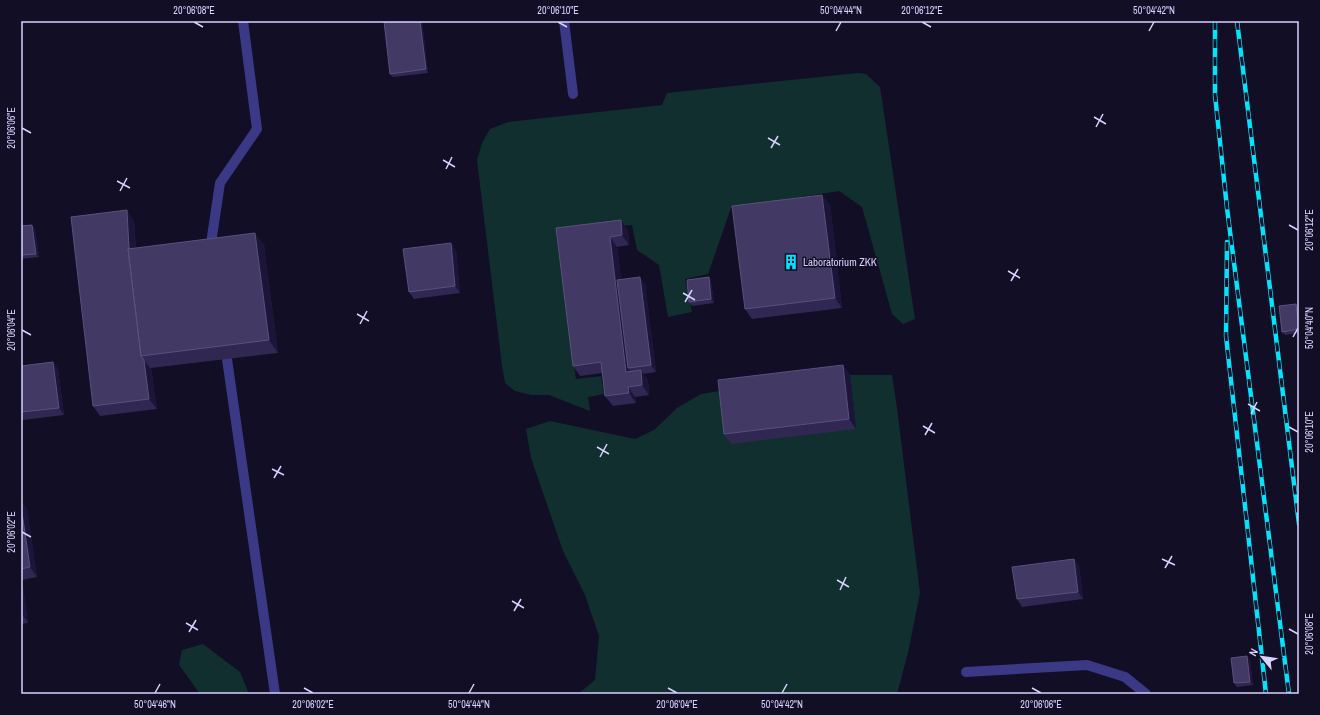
<svg xmlns="http://www.w3.org/2000/svg" width="1320" height="715" viewBox="0 0 1320 715" font-family="'Archivo Narrow',sans-serif">
	<style>
		.green { fill: #112f2e }
		.lines { fill: none; stroke-linecap: round; stroke-linejoin: round }
		.service { stroke: #3b3885; stroke-width: 10 }
		.rail-casing { stroke: #00e4fd; stroke-width: 4.5 }
		.rail { stroke: #120e25; stroke-width: 3; stroke-dasharray: 9; stroke-linecap: butt }
		.wall { fill: #302753 }
		.shaded-wall { fill: #1c1539 }
		.building { fill: #423965; stroke: #59517e }
		.ticks { fill: none; stroke: #d7d2ff; stroke-width: 1.5 }
		.labels { text-anchor: middle; stroke-width: 3; stroke-linejoin: round; paint-order: stroke }
		.poi-label { font-size: 11px; fill: #d7d2ff; stroke: #120e25; text-anchor: start }
		.neatline { fill: none; stroke: #d7d2ff; stroke-width: 1.5 }
		.ticks-label { font-size: 10px; text-anchor: middle; fill: #d7d2ff }
	</style>
	<rect width="100%" height="100%" fill="#120e25"/>
	<path class="green" d="M 858,73 L 866,74 L 880,87 L 915,319 L 903,324 L 892,314 L 862,207 L 839,191 L 731,208 L 708,274 L 685,279 L 692,312 L 668,317 L 659,265 L 637,250 L 632,225 L 556,233 L 576,379 L 601,376 L 604,394 L 588,397 L 590,411 L 549,395 L 531,395 L 515,391 L 505,383 L 502,366 L 477,160 L 482,143 L 490,129 L 508,122 L 662,105 L 667,93 Z
		M 850,375 L 892,375 L 897,408 L 920,593 L 908,653 L 897,694 L 578,694 L 595,680 L 599,636 L 585,595 L 563,551 L 531,458 L 526,429 L 550,421 L 635,439 L 654,430 L 677,408 L 701,394 L 725,390 L 856,428 Z
		M 203,644 L 240,672 L 249,694 L 200,694 L 179,665 L 182,650 Z"/>
	<g class="lines">
		<path class="service" d="M 564,21 L 573,94
			M 210,250 L 220,183 L 257,129 L 243,21
			M 227,359 L 275,694
			M 966,672 L 1087,665 L 1125,677 L 1146,694"/>
		<g class="rail-casing">
			<path id="rail" d="M 1215,21 L 1215,95 L 1227,208 L 1289,694
				M 1237,21 L 1299,524
				M 1227,242 L 1226,336 L 1266,694"/>
		</g>
		<use href="#rail" class="rail"/>
	</g>
	<path class="wall" d="M 384,21 L 422,21 L 428,73 L 393,77 L 390,74 Z
		M 830,205 L 842,308 L 752,319 L 745,309 Z
		M 134,221 L 136,248 L 264,245 L 278,353 L 151,368 L 157,409 L 100,416 L 93,406 Z
		M 32,225 L 35,229 L 39,257 L 21,259 L 21,226 Z
		M 556,228 L 628,230 L 629,245 L 617,247 L 621,279 L 645,284 L 656,372 L 643,374 L 648,380 L 649,395 L 635,397 L 636,403 L 613,406 L 605,396 L 602,373 L 580,376 L 573,366 Z
		M 451,243 L 456,251 L 460,293 L 414,299 L 409,292 Z
		M 709,277 L 711,281 L 714,303 L 692,306 L 689,302 Z
		M 1296,304 L 1298,307 L 1299,312 L 1299,333 L 1285,335 L 1282,332 Z
		M 53,362 L 58,369 L 64,415 L 23,420 L 21,417 L 21,412 Z
		M 843,365 L 850,375 L 856,429 L 731,444 L 724,434 Z
		M 21,501 L 27,510 L 37,577 L 22,580 L 28,623 L 21,624 Z
		M 1074,559 L 1079,566 L 1083,599 L 1022,607 L 1017,599 Z
		M 1250,660 L 1253,685 L 1237,687 L 1234,683 Z"/>
	<path class="shaded-wall" d="M 420,21 L 422,21 L 428,73 L 426,69 Z
		M 822,195 L 830,205 L 842,308 L 835,298 Z
		M 127,210 L 134,221 L 137,261 L 130,251 Z
		M 621,220 L 628,230 L 629,245 L 622,235 Z
		M 32,225 L 35,229 L 39,257 L 36,254 Z
		M 255,233 L 264,245 L 278,353 L 269,340 Z
		M 610,237 L 617,247 L 632,368 L 628,368 L 632,375 L 626,372 Z
		M 451,243 L 456,251 L 460,293 L 455,286 Z
		M 640,277 L 645,284 L 656,372 L 651,365 Z
		M 709,277 L 711,281 L 714,303 L 711,299 Z
		M 1296,304 L 1298,307 L 1299,329 Z
		M 144,360 L 150,368 L 151,368 L 157,409 L 149,399 Z
		M 53,362 L 58,369 L 64,415 L 59,408 Z
		M 843,365 L 850,375 L 856,429 L 849,419 Z
		M 641,370 L 648,380 L 649,395 L 642,385 Z
		M 628,387 L 635,397 L 636,403 L 629,393 Z
		M 21,501 L 27,510 L 37,577 L 30,567 L 21,506 Z
		M 1074,559 L 1079,566 L 1083,599 L 1078,592 Z
		M 21,578 L 22,580 L 28,623 L 21,613 Z
		M 1247,656 L 1250,660 L 1253,685 L 1250,682 Z"/>
	<path class="building" d="M 384,21 L 420,21 L 426,69 L 390,74 Z
		M 822,195 L 835,298 L 745,309 L 732,206 Z
		M 127,210 L 129,249 L 128,249 L 141,356 L 144,360 L 149,399 L 93,406 L 71,217 Z
		M 621,220 L 622,235 L 610,237 L 626,372 L 641,370 L 642,385 L 628,387 L 629,393 L 605,396 L 601,362 L 573,366 L 556,228 Z
		M 32,225 L 36,254 L 21,255 L 21,226 Z
		M 255,233 L 269,340 L 141,356 L 128,249 Z
		M 451,243 L 455,286 L 409,292 L 403,249 Z
		M 640,277 L 651,365 L 628,368 L 617,280 Z
		M 709,277 L 711,299 L 689,302 L 687,280 Z
		M 1296,304 L 1299,329 L 1282,332 L 1279,306 Z
		M 53,362 L 59,408 L 21,412 L 21,366 Z
		M 843,365 L 849,419 L 724,434 L 718,380 Z
		M 21,506 L 30,567 L 21,569 Z
		M 1074,559 L 1078,592 L 1017,599 L 1012,567 Z
		M 1247,656 L 1250,682 L 1234,683 L 1231,658 Z"/>
	<path class="ticks" d="M 194,22 L 203,27M 558,22 L 567,27M 922,22 L 931,27M 836,31 L 841,22M 1149,31 L 1154,22M 1094,117 L 1106,124M 1096,127 L 1103,114M 22,128 L 31,133M 768,138 L 780,145M 771,148 L 778,136M 443,160 L 455,167M 446,169 L 452,157M 117,181 L 130,188M 120,191 L 127,178M 1289,225 L 1298,230M 1008,271 L 1020,278M 1011,281 L 1018,269M 683,293 L 695,300M 685,302 L 692,290M 357,314 L 369,321M 360,324 L 367,311M 22,330 L 31,335M 1293,337 L 1298,328M 1248,404 L 1260,411M 1251,414 L 1257,402M 923,426 L 935,433M 1289,427 L 1298,432M 925,435 L 932,423M 597,447 L 609,454M 600,457 L 607,444M 272,469 L 284,475M 274,478 L 281,466M 22,532 L 31,537M 1162,559 L 1175,565M 1165,568 L 1172,556M 837,580 L 849,587M 840,590 L 846,577M 512,601 L 524,608M 514,611 L 521,599M 186,623 L 198,630M 1289,629 L 1298,634M 189,632 L 196,620M 304,688 L 313,693M 668,688 L 677,693M 1032,688 L 1041,693M 155,693 L 160,684M 469,693 L 474,684M 782,693 L 787,684"/>
	<defs>
		<g id="building-bare" transform="scale(1.2)"><path d="M-4-6H4V6H1V3H-1V6H-4ZM-2.5-4.3h1.7v1.8h-1.7ZM.8-4.3h1.7v1.8H.8ZM-2.5-1h1.7V.8h-1.7ZM.8-1h1.7V.8H.8Z" fill="#00e4fd" stroke="#120e25" stroke-width="2.5" paint-order="stroke"/></g>
	</defs>
	<g fill-rule="evenodd">
		<use href="#building-bare" x="791" y="262"/>
	</g>
	<g class="labels">
		<g class="poi-label">
			<text x="803" y="266">Laboratorium ZKK</text>
		</g>
	</g>
	<rect width="1320" height="715" fill="none" stroke="#120e25" stroke-width="44"/>
	<g transform="translate(1262 657) rotate(299)" stroke="#120e25" stroke-width="3" paint-order="stroke">
	<path d="M0-3L7 15L0 10L-7 15Z" fill="#d7d2ff"/>
	<text y="-6" font-size="11" font-weight="bold" text-anchor="middle" fill="#d7d2ff">N</text>
	</g>
	<rect x="22" y="22" width="1276" height="671" class="neatline"/>
	<g class="ticks-label">
		<text x="194" y="14">20°06'08"E</text>
		<text x="558" y="14">20°06'10"E</text>
		<text x="841" y="14">50°04'44"N</text>
		<text x="922" y="14">20°06'12"E</text>
		<text x="1154" y="14">50°04'42"N</text>
		<text transform="translate(11 128) rotate(-90)" y="4">20°06'06"E</text>
		<text transform="translate(1309 230) rotate(-90)" y="4">20°06'12"E</text>
		<text transform="translate(1309 328) rotate(-90)" y="4">50°04'40"N</text>
		<text transform="translate(11 330) rotate(-90)" y="4">20°06'04"E</text>
		<text transform="translate(1309 432) rotate(-90)" y="4">20°06'10"E</text>
		<text transform="translate(11 532) rotate(-90)" y="4">20°06'02"E</text>
		<text transform="translate(1309 634) rotate(-90)" y="4">20°06'08"E</text>
		<text x="155" y="708">50°04'46"N</text>
		<text x="313" y="708">20°06'02"E</text>
		<text x="469" y="708">50°04'44"N</text>
		<text x="677" y="708">20°06'04"E</text>
		<text x="782" y="708">50°04'42"N</text>
		<text x="1041" y="708">20°06'06"E</text>
	</g>
</svg>
